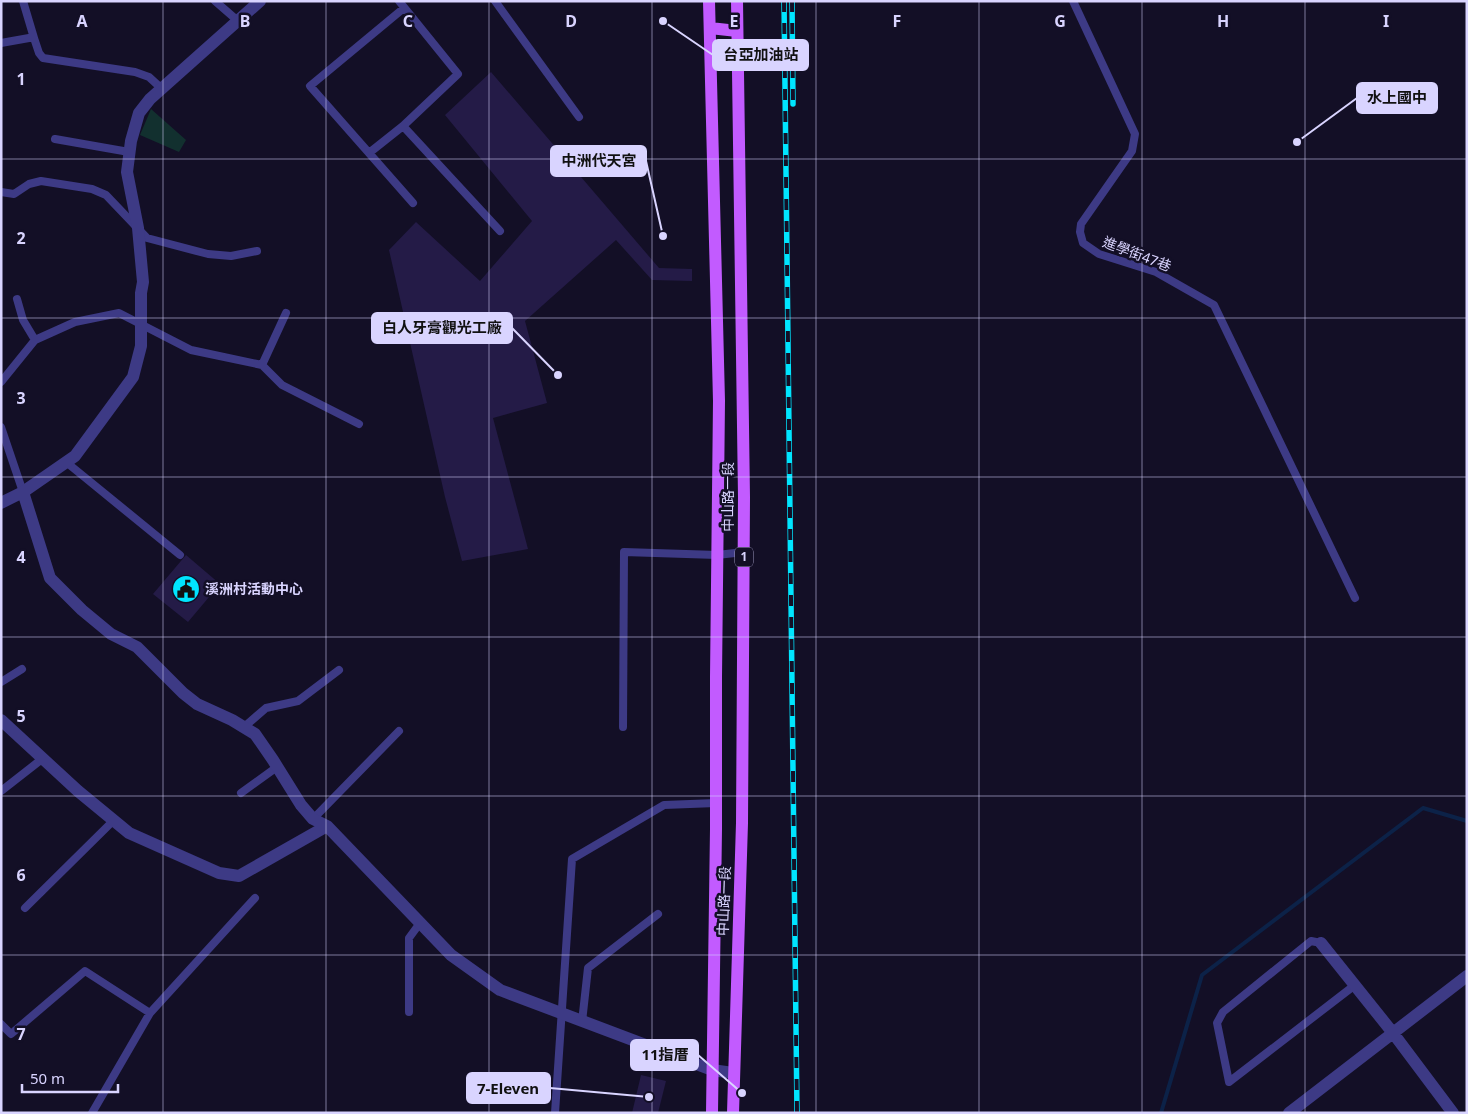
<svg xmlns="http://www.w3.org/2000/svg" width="1468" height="1114" viewBox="0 0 1468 1114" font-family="'Noto Sans','Noto Sans TC',sans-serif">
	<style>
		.green { fill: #12302f }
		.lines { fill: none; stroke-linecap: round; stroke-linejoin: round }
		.stream { stroke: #0c2248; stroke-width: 4 }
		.building { fill: #241b47 }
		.lane { stroke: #3d3a85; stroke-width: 8 }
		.street { stroke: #3d3a85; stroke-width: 12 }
		.primary { stroke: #c25bff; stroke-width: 12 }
		.rail-casing { stroke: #00e5ff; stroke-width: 5.5 }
		.rail { stroke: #130f26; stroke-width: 4; stroke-dasharray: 11; stroke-linecap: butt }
		.grid { fill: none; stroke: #d9d4ff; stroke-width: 1; stroke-opacity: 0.55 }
		.labels { text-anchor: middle; stroke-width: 5; stroke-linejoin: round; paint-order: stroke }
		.shield { fill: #130f26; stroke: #9e99be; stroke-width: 1 }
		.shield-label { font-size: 12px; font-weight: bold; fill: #d9d4ff }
		.street-label { font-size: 14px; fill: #d9d4ff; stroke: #130f26 }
		.poi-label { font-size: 14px; font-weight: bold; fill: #d9d4ff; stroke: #130f26; text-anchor: start }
		.grid-label { font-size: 16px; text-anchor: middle; font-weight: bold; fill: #d9d4ff; stroke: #130f26; stroke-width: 5; stroke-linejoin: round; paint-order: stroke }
		.leader { fill: none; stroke: #d9d4ff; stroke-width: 2 }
		.callout-dot { fill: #d9d4ff; stroke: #130f26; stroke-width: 2 }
		.callout { fill: #d9d4ff; stroke: #d9d4ff; stroke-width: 2 }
		.callout-label { font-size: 15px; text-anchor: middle; font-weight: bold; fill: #111 }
	</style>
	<rect width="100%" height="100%" fill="#130f26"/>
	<path class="green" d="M 151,109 L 186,140 L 179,152 L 140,135 Z"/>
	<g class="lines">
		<path class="stream" d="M 1161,1113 L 1202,975 L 1423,808 L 1467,821"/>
	</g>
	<path class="building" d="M 491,72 L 659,268 L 692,269 L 692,281 L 652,280 L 616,240 L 525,321 L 547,403 L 493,418 L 528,549 L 462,561 L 445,497 L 389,250 L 416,222 L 480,281 L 532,221 L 445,115 Z
		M 186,555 L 220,584 L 188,622 L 153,594 Z
		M 641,1075 L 666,1081 L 658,1113 L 632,1113 Z"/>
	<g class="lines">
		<path class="lane" d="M 23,1 L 34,38
			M 215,1 L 238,21
			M 399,1 L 458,74 L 403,126 L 500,231
			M 495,1 L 579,117
			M 1073,1 L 1135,134 L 1132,151 L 1081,224 L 1080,232 L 1083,243 L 1099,254 L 1156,272 L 1214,305 L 1355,598
			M 404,8 L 310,86 L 413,203
			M 1,43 L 29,38 L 34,38 L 39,53 L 43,58 L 135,72 L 149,77 L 161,88
			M 55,139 L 129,152
			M 369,153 L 403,126
			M 1,192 L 14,194 L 29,184 L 41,181 L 92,189 L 106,195 L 147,238 L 208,254 L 231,256 L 257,251
			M 17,299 L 23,320 L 35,340
			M 262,365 L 286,313
			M 1,382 L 35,340 L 75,322 L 119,313 L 191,350 L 262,365 L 282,385 L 359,424
			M 1,427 L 23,492
			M 66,462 L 180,555
			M 1,682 L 22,669
			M 244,727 L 266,708 L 298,701 L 339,670
			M 623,727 L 624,552 L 717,555 L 744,552
			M 1,791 L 42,759
			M 241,793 L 277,767
			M 313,819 L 399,731
			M 25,908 L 114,820
			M 1321,943 L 1311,941 L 1223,1012 L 1217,1023 L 1229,1082 L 1355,985
			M 409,1012 L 409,938 L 420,923
			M 582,1022 L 588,968 L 658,914
			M 1,1024 L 11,1034 L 85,971 L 150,1013
			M 92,1113 L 150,1013 L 255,898
			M 555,1113 L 572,859 L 664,805 L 716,803"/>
		<path class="street" d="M 23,492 L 50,578 L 82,610 L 111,634 L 137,647 L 183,693 L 197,704 L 232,720 L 255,734 L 273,760 L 301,805 L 313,819 L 327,826 L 451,955 L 500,990 L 712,1070 L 733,1073
			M 1,503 L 23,492 L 75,456 L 133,377 L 141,346 L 141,293 L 143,282 L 138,228 L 127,172 L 131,141 L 139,113 L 150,99 L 260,1
			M 1,720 L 78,791 L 129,833 L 219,873 L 239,876 L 327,826
			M 1321,943 L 1393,1033 L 1453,1113
			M 1289,1113 L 1467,976"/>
		<path class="primary" d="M 709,1 L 719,401 L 716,677 L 716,829 L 712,1113
			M 710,28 L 737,31
			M 733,1113 L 742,823 L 744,497 L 737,1"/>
		<g class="rail-casing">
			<path id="rail" d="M 784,1 L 797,1113
				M 792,1 L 793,104"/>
		</g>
		<use href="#rail" class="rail"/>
	</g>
	<path class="grid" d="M 163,1 L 163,1113M 326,1 L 326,1113M 489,1 L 489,1113M 652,1 L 652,1113M 816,1 L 816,1113M 979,1 L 979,1113M 1142,1 L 1142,1113M 1305,1 L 1305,1113M 1,159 L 1467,159M 1,318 L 1467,318M 1,477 L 1467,477M 1,637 L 1467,637M 1,796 L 1467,796M 1,955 L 1467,955"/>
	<defs>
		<g id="civic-disc" transform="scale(1.4375)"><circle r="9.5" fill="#00e5ff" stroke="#130f26"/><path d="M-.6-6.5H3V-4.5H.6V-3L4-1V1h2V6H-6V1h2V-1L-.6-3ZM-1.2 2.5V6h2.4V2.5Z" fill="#111"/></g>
	</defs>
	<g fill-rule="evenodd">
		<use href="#civic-disc" x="186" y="589"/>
	</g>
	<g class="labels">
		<rect class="shield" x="735" y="547.5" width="18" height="19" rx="4"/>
		<g class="shield-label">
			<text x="744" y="561">1</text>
		</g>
		<g class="street-label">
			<text transform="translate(1137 254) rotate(21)" y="5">進學街47巷</text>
			<text transform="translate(728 497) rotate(-90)" y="5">中山路一段</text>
			<text transform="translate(724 901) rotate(-88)" y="5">中山路一段</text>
		</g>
		<g class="poi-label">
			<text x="205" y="594">溪洲村活動中心</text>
		</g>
	</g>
	<g class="grid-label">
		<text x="82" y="27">A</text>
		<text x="245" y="27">B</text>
		<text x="408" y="27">C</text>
		<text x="571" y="27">D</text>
		<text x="734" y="27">E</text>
		<text x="897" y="27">F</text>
		<text x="1060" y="27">G</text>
		<text x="1223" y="27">H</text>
		<text x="1386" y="27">I</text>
		<text x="21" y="85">1</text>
		<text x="21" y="244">2</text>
		<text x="21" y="404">3</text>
		<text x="21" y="563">4</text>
		<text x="21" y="722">5</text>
		<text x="21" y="881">6</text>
		<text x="21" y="1040">7</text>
	</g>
	<path class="leader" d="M663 21L713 55M1297 142L1357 98M663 236L646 161M558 375L512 328M742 1093L698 1055M649 1097L550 1088"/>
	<g class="callout-dot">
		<circle cx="663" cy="21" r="5"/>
		<circle cx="1297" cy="142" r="5"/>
		<circle cx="663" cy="236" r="5"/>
		<circle cx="558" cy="375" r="5"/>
		<circle cx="742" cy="1093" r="5"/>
		<circle cx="649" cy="1097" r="5"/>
	</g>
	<g class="callout">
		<rect x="713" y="40" width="95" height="30" rx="5"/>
		<rect x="1357" y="83" width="80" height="30" rx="5"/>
		<rect x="551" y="146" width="95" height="30" rx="5"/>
		<rect x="372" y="313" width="140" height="30" rx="5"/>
		<rect x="631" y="1040" width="67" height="30" rx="5"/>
		<rect x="467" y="1073" width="83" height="30" rx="5"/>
	</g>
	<g class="callout-label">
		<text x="761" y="60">台亞加油站</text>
		<text x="1397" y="103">水上國中</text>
		<text x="599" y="166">中洲代天宮</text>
		<text x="442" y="333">白人牙膏觀光工廠</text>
		<text x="665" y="1060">11指厝</text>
		<text x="508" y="1094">7-Eleven</text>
	</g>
	<rect width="1468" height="1114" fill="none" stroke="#d9d4ff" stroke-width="5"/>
	<path d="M22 1084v8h96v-8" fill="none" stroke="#d9d4ff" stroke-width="2.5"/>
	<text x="30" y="1084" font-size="15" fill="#d9d4ff" stroke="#130f26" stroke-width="4" paint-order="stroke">50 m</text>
</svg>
